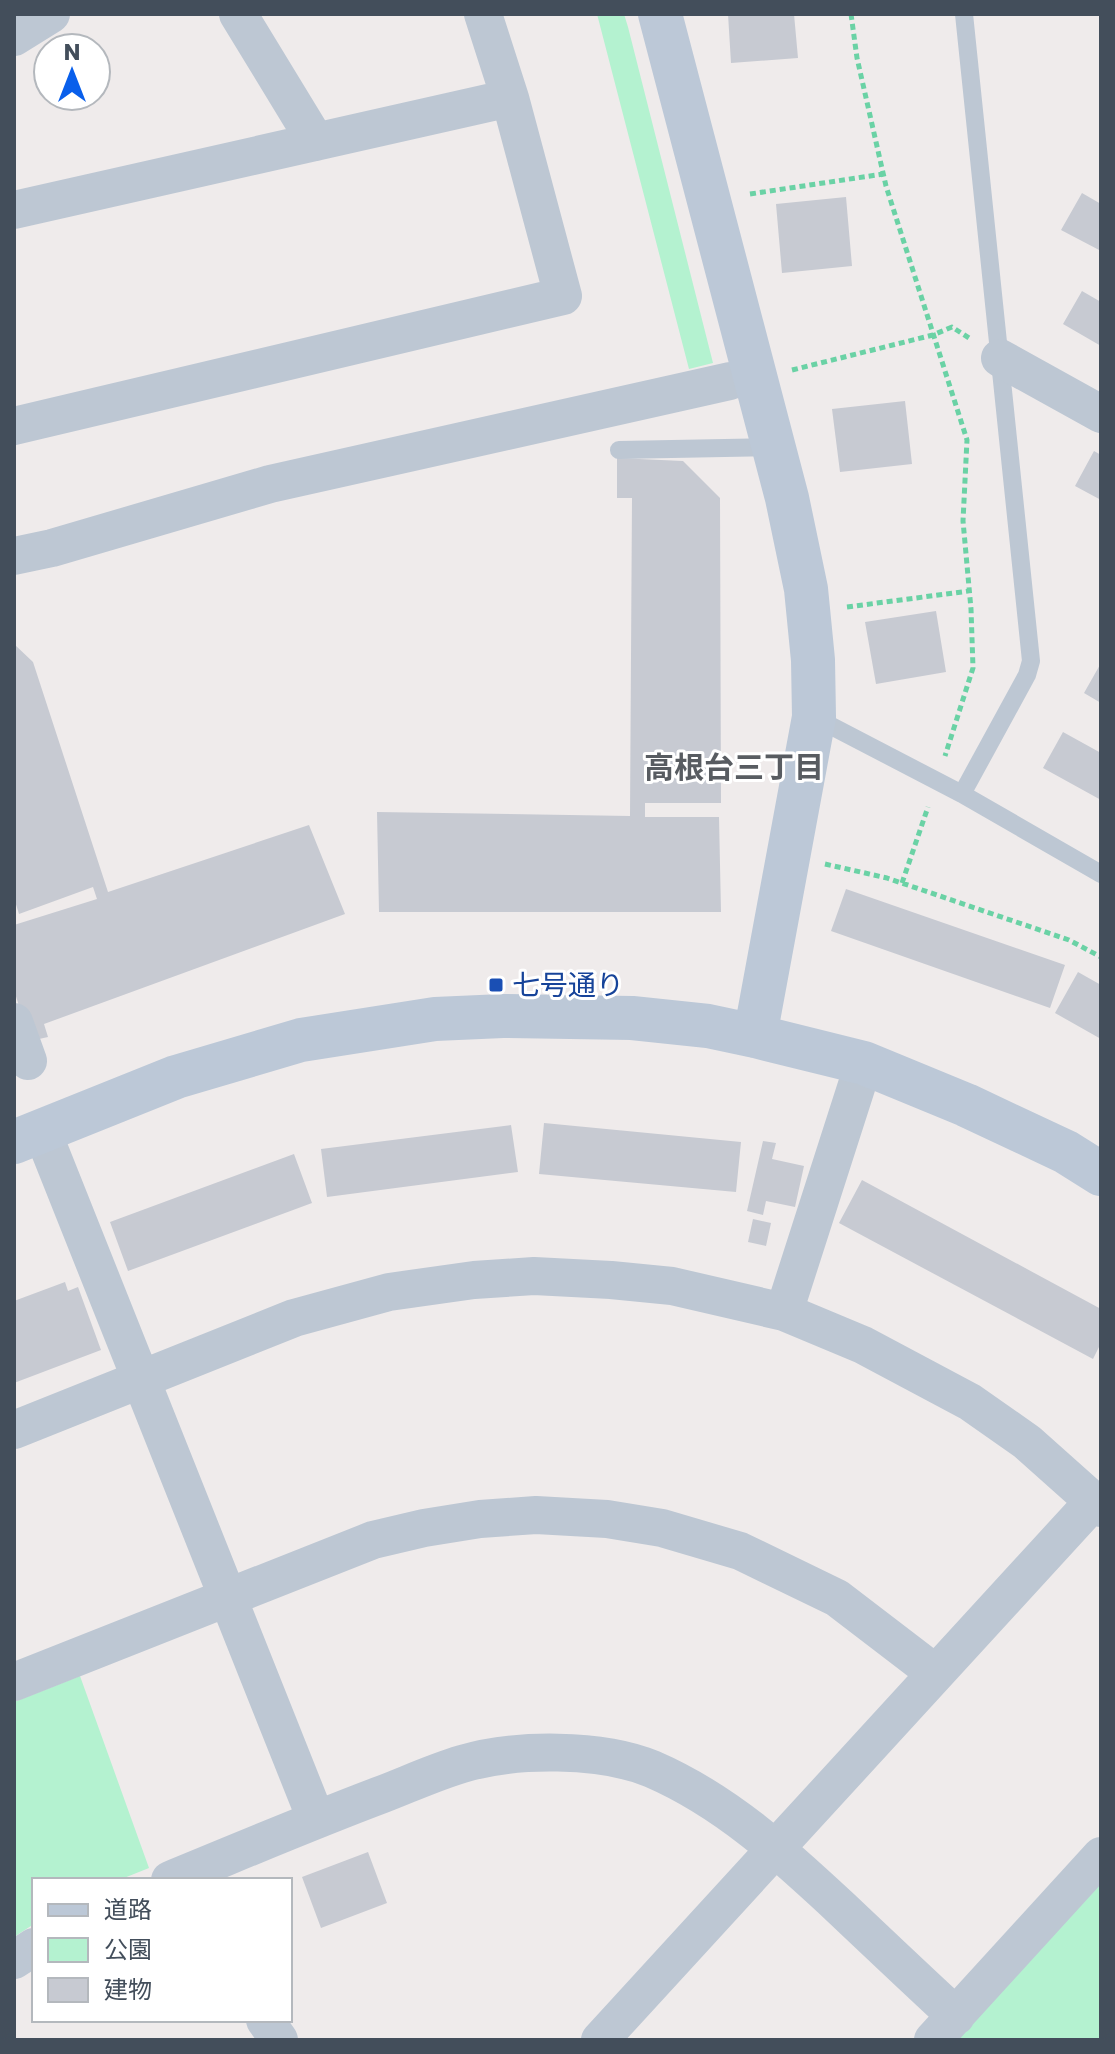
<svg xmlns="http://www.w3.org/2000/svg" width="1115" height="2054" viewBox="0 0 1115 2054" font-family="Poppins,'Noto Sans JP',sans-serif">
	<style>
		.green { fill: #b4f2d0 }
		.building { fill: #c7cad2 }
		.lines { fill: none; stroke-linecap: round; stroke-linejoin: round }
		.path { stroke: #6ad2a5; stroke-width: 5; stroke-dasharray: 6 4; stroke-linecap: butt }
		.lane { stroke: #bdc7d3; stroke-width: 18 }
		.street { stroke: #bdc7d3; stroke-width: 38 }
		.secondary { stroke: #bcc8d7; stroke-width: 44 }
		.transit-dot { fill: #1a4fb4; stroke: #fff; stroke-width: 3 }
		.labels { text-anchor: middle; stroke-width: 6; stroke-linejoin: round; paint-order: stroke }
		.transit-label { font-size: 28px; fill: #164399; stroke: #fff; text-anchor: start }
		.neighbourhood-label { font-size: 30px; font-weight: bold; fill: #585c61; stroke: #fff }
	</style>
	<rect width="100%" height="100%" fill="#efebeb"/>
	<path class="green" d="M597 14H624L628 27 713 363 689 369Z
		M80 1676 149 1868 119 1880H34V1924L14 1937V1702Z
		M1101 1881V2040H955Z"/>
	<path class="building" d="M728 14H794L798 58 731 63Z
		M1082 193 1101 204V251L1061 230Z
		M846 197 852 266 782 273 776 204Z
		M1082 291 1101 302V346L1063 324Z
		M905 401 912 464 840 472 832 409Z
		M1094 451 1101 455V500L1075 486Z
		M617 458 683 461 720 498 721 803H645V817H719L721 912H379L377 812 630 816 632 498H617Z
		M936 611 946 672 876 684 865 622Z
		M14 644 33 662 108 892 309 825 345 914 44 1024 48 1037 30 1041 14 990V925L97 899 93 887 19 914 14 898Z
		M1101 663V703L1084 693Z
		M1063 732 1101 753V800L1043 768Z
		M846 889 1065 965 1050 1008 831 931Z
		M1078 972 1101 985V1039L1055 1013Z
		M544 1123 741 1142 736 1192 539 1174Z
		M511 1125 518 1172 327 1197 321 1149Z
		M763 1141 776 1143 772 1159 804 1166 795 1207 766 1201 763 1215 747 1211Z
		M294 1154 312 1203 128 1271 110 1222Z
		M862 1180 1101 1309V1343L1093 1359 839 1223Z
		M753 1219 771 1223 766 1246 748 1242Z
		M65 1282 68 1291 78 1287 101 1350 14 1383V1301Z
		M368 1852 387 1903 321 1928 302 1877Z"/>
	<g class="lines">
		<path class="path" d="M851 14 857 58 886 186 967 440 963 521 971 609 973 668 945 756
			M750 194 883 174
			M792 370 933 335 952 327 969 338
			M847 607 969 591
			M825 864 887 878 1069 940 1101 957
			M902 883 928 807"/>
		<path class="lane" d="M619 450 774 447
			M814 717 962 794 1101 874
			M962 794 1027 675 1031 661 964 14"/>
		<path class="street" d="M238 14 316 142
			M14 37 51 14
			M14 210 510 98
			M1000 358 1101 414
			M14 426 563 296 510 98 483 14
			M14 556 52 548 270 484 730 381
			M14 1022 28 1061
			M42 1131 316 1819
			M784 1312 864 1063
			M14 1430 294 1318 389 1292 474 1280 534 1276 611 1280 672 1286 784 1312 863 1345 970 1402 1027 1442 1101 1508
			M14 1682 373 1540 424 1528 480 1519 536 1515 607 1519 662 1528 740 1551 837 1598 935 1673
			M170 1880C241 1851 311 1821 383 1794 409 1784 435 1772 462 1764 514 1748 602 1748 652 1769 726 1801 783 1854 841 1908 879 1944 917 1980 956 2016
			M14 1960 34 1947
			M265 2020 279 2040
			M600 2040 1094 1501
			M933 2040 1101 1856"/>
		<path class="secondary" d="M660 14 787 498 806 589 813 660 814 717 755 1036
			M14 1142 176 1077 301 1040 435 1019 503 1016 632 1018 708 1026 755 1036 864 1063 966 1105 1066 1152 1101 1174"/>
	</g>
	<rect class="transit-dot" x="488" y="977" width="16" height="16" rx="4"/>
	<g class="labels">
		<g class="transit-label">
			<text x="512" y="995">七号通り</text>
		</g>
		<g class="neighbourhood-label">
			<text x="734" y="778">高根台三丁目</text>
		</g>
	</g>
	<rect width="1115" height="2054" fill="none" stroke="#434e5b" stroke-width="32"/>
	<rect x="32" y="1878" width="260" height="144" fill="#ffffff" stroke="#b4b8bd" stroke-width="2"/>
	<rect x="48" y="1904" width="40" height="12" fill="#bcc8d7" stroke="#b4b8bd" stroke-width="2"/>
	<text x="104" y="1918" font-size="24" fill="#434e5b">道路</text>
	<rect x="48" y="1938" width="40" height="24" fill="#b4f2d0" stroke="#b4b8bd" stroke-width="2"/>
	<text x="104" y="1958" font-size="24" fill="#434e5b">公園</text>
	<rect x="48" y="1978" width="40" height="24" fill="#c7cad2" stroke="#b4b8bd" stroke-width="2"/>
	<text x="104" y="1998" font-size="24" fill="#434e5b">建物</text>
	<g transform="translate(72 72)"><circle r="38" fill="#ffffff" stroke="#b4b8bd" stroke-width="2"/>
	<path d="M0-6L14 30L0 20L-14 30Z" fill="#095feb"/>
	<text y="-12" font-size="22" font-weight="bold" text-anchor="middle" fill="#434e5b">N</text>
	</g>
</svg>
